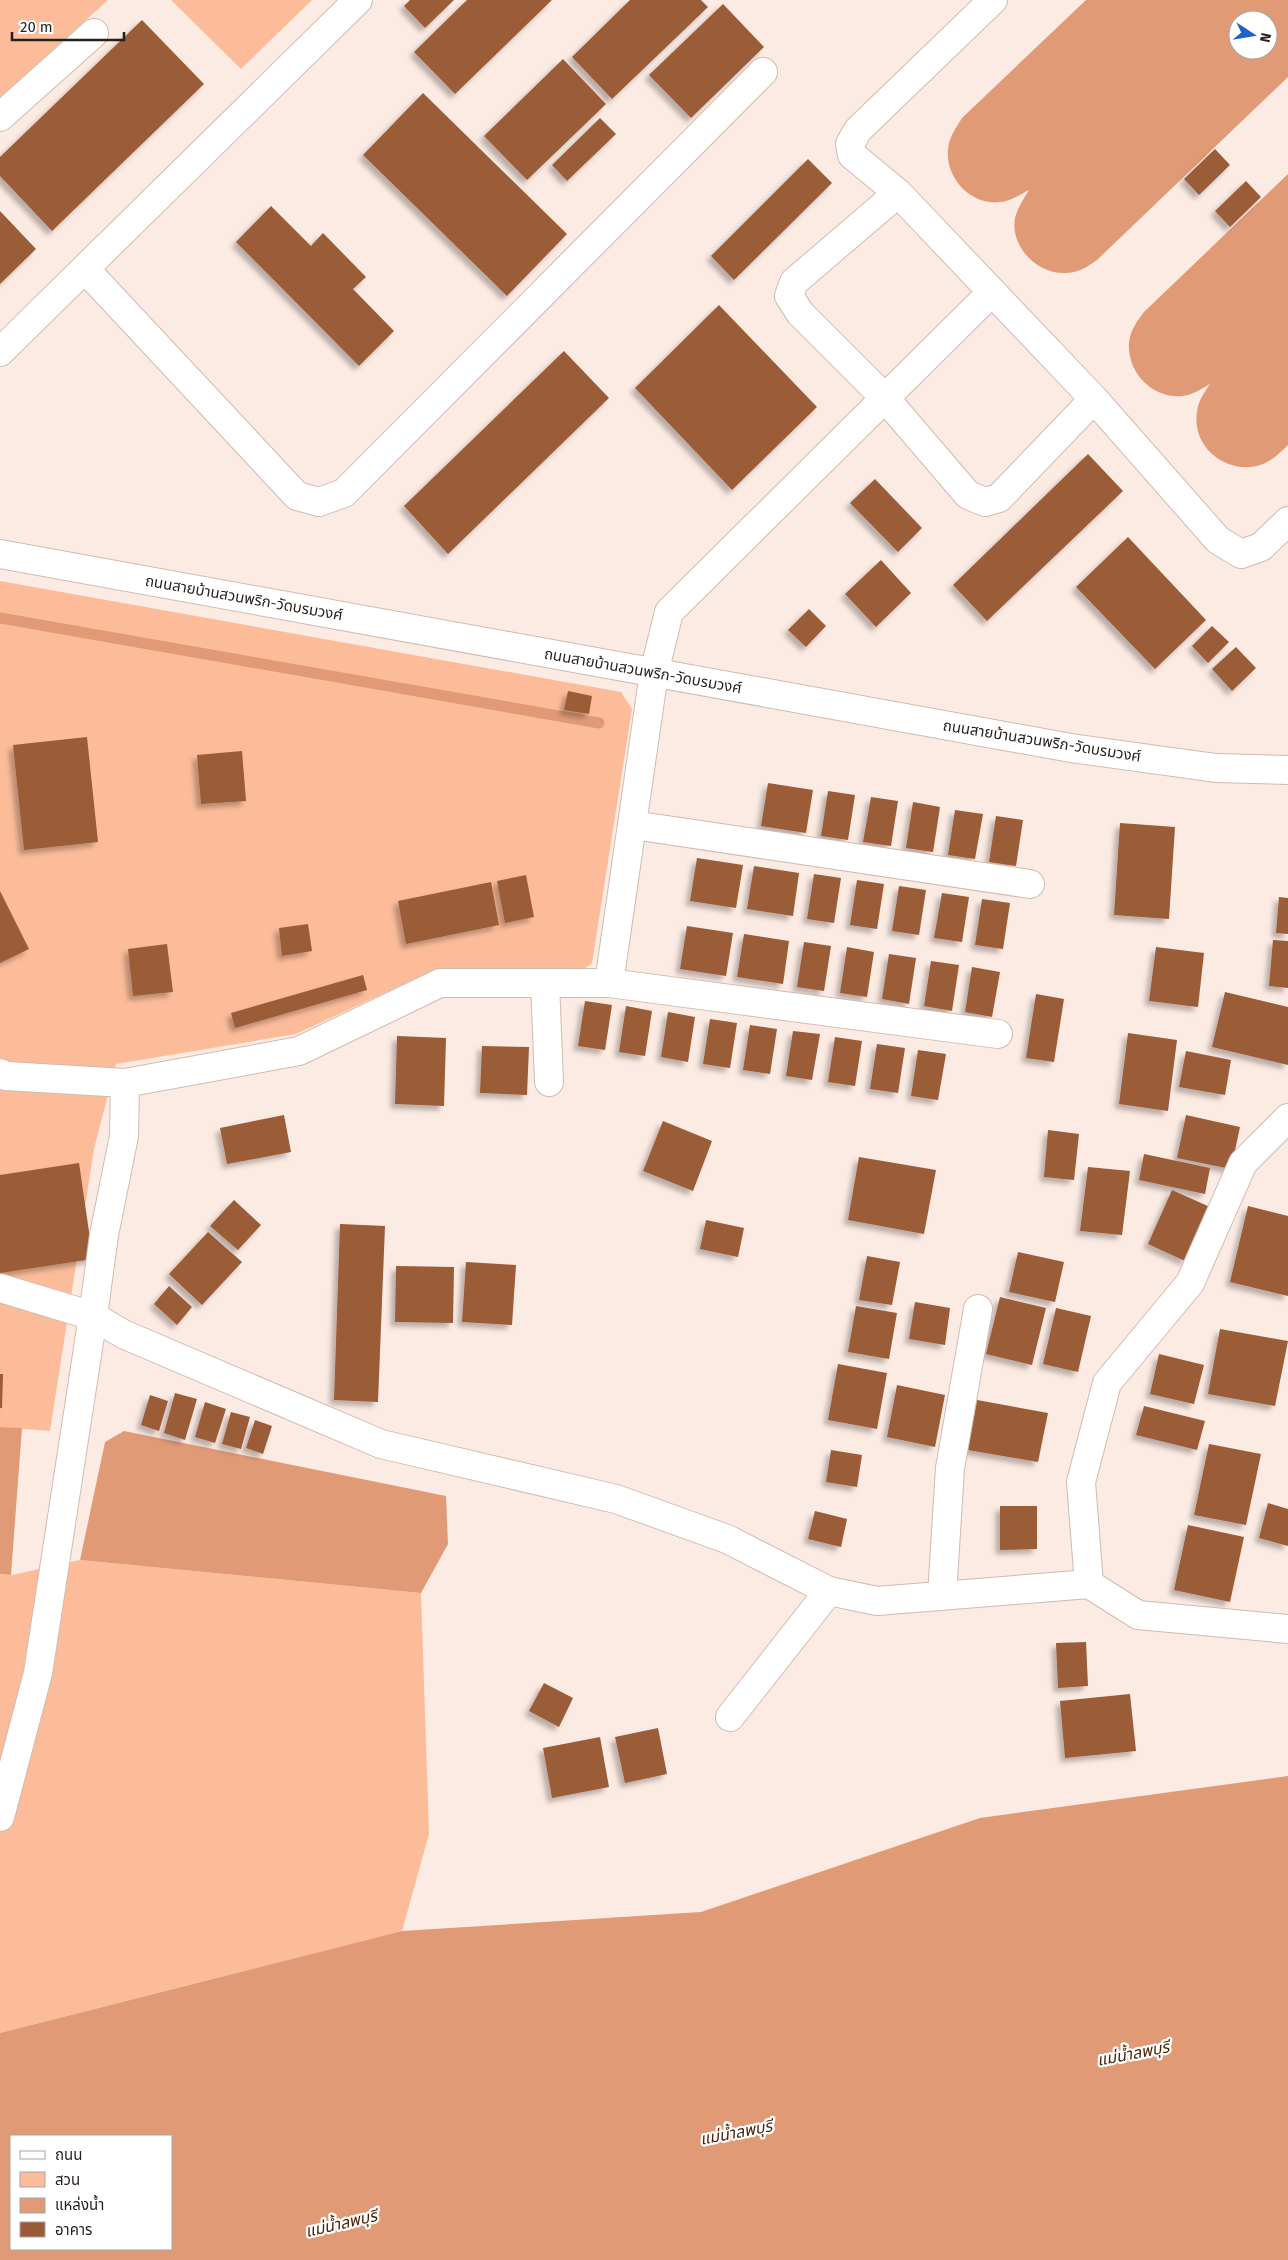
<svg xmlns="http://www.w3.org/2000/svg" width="1288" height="2260" viewBox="0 0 1288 2260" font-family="'Fira Sans','Noto Sans Thai',sans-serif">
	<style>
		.green { fill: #fcbc9a }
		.water { fill: #e09a76; fill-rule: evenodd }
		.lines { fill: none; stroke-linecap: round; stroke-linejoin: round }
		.stream { stroke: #e09a76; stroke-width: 11 }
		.building { fill: #9b5b38; filter: url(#shadow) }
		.minor-casing { stroke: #cfbbb1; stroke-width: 30 }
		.minor { stroke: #fff; stroke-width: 28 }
		.labels { text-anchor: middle; stroke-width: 4.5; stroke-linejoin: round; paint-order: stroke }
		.street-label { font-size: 15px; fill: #261e1a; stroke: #fff }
		.water-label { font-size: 16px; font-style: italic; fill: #4d2106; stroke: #fff }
	</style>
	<defs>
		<filter id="shadow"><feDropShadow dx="-4.5" dy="4.5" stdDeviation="2.5" flood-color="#0004"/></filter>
	</defs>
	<rect width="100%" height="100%" fill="#fcebe3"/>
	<path class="green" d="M0 0H108L0 98Z
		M171 0H312L241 69Z
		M0 581 621 692 632 709 592 963 583 970 436 969 296 1034 116 1064 94 1149 50 1431 0 1427Z
		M80 1560 421 1593 429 1834 402 1931 0 2033V1574L12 1575Z"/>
	<path class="water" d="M1086 0H1288V77L1097 260C1087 267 1078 273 1065 273 1037 274 1010 247 1015 218 1018 207 1023 200 1029 190 1019 195 1012 201 1000 202 971 206 945 178 948 149 949 137 956 128 962 118ZM1238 20H1268V50H1238Z
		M1288 174V445C1281 452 1273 460 1263 464 1230 477 1191 449 1197 412 1198 401 1204 393 1210 384 1201 389 1193 395 1182 396 1152 399 1127 372 1129 343 1130 331 1137 321 1144 312Z
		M0 1427 22 1428 11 1575 0 1574Z
		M124 1431 446 1496 448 1544 421 1593 80 1560 105 1442Z
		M1288 1776V2260H0V2033L402 1931 701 1912 980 1818ZM11 2136H171V2249H11Z"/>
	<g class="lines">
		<path class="stream" d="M0 618 599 723"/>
	</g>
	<path class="building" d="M410 0H454L425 28 404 6Z
		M467 0H552L455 94 414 52Z
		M630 0H701L708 7 612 99 572 57Z
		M723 4 764 47 691 118 649 75Z
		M142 20 204 84 52 231 0 176V157Z
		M563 59 606 104 527 180 484 136Z
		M423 93 567 234 507 296 363 155Z
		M600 118 616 134 567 181 552 165Z
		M1215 149 1230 165 1199 195 1184 179Z
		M808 159 832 183 734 280 711 256Z
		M1246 181 1261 197 1230 227 1215 211Z
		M271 206 311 246 323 233 366 277 353 289 394 331 359 366 236 242Z
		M0 211 36 249 0 284Z
		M719 305 817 407 732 490 635 388Z
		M564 351 609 398 448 554 404 506Z
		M1088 454 1123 491 987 621 953 585Z
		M875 479 922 528 898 552 850 503Z
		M1128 537 1206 620 1155 669 1076 587Z
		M881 560 911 593 876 627 845 594Z
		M809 609 826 626 806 647 788 630Z
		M1212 626 1229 642 1208 663 1192 646Z
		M1236 647 1256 668 1232 691 1212 669Z
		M568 691 592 696 589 714 564 710Z
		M87 737 98 842 24 850 13 745Z
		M242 751 246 801 201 804 197 755Z
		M768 783 813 790 806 833 761 826Z
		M828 791 855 795 848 840 821 836Z
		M871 797 898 801 891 846 863 842Z
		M913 802 940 807 933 852 906 848Z
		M955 810 983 814 975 859 948 855Z
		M996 816 1023 820 1016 866 989 862Z
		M1120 823 1175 827 1169 919 1114 915Z
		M697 858 743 865 736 908 690 901Z
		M754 866 799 873 793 916 747 909Z
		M814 874 841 878 834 923 807 919Z
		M526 875 534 917 505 923 497 881Z
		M857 880 884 884 877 929 850 925Z
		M491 882 499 925 406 944 398 901Z
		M899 886 926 890 919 935 892 931Z
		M0 891 29 949 0 963Z
		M942 893 969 897 962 942 934 938Z
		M1279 897 1288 898V934L1276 933Z
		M982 899 1010 903 1003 949 975 945Z
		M308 924 312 951 282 956 279 928Z
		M687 926 733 933 726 976 680 969Z
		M744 934 789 941 783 984 737 977Z
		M1273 940 1288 941V988L1269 986Z
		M804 942 831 946 824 991 797 987Z
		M167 944 173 992 133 996 128 949Z
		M847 947 874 952 867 997 840 993Z
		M1156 947 1204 953 1198 1007 1149 1001Z
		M889 954 916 958 909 1004 882 999Z
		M931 961 959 965 952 1011 924 1006Z
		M972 967 1000 972 992 1017 965 1012Z
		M363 975 367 990 235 1028 231 1013Z
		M1225 992 1288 1007V1065L1212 1047Z
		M1036 994 1064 999 1054 1062 1026 1058Z
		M585 1001 612 1005 605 1050 578 1046Z
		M626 1006 652 1011 645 1056 619 1052Z
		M668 1012 695 1017 688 1062 661 1057Z
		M710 1019 737 1023 730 1068 703 1064Z
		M750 1025 777 1029 770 1074 743 1070Z
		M793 1031 820 1034 812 1080 786 1076Z
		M1128 1033 1177 1040 1168 1111 1119 1104Z
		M397 1036 446 1038 444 1106 395 1104Z
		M835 1037 862 1041 855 1086 828 1082Z
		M877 1044 905 1048 898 1093 870 1089Z
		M482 1046 529 1047 527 1095 480 1093Z
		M918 1050 946 1054 938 1100 911 1096Z
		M1186 1051 1231 1060 1225 1095 1179 1087Z
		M284 1115 291 1152 227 1164 220 1128Z
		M1186 1115 1240 1127 1231 1169 1177 1158Z
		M663 1121 712 1141 693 1191 643 1171Z
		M1048 1130 1079 1134 1074 1180 1044 1177Z
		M1144 1154 1210 1168 1205 1194 1139 1180Z
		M859 1157 936 1170 924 1234 848 1220Z
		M79 1163 93 1259 0 1273V1175Z
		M1088 1167 1130 1171 1122 1235 1080 1231Z
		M1172 1190 1210 1207 1185 1261 1148 1244Z
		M234 1200 261 1225 238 1250 210 1226Z
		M1248 1206 1288 1216V1296L1230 1282Z
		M706 1220 744 1228 738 1257 700 1249Z
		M340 1224 385 1226 378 1402 334 1400Z
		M208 1232 242 1262 202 1305 169 1274Z
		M1018 1252 1064 1262 1055 1302 1009 1292Z
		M867 1256 900 1262 892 1305 859 1300Z
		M466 1262 516 1265 512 1325 462 1322Z
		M396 1266 454 1267 453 1323 395 1322Z
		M169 1286 192 1307 177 1325 154 1304Z
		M1000 1297 1046 1308 1032 1365 986 1354Z
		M915 1302 950 1308 945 1345 909 1339Z
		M856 1306 897 1313 889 1359 848 1352Z
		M1056 1308 1091 1316 1078 1372 1043 1364Z
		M1220 1329 1288 1341 1275 1406 1208 1394Z
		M1159 1354 1204 1365 1194 1404 1150 1394Z
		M838 1364 887 1373 877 1429 828 1420Z
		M0 1374H3L2 1408H0Z
		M897 1385 945 1395 935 1447 887 1437Z
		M175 1393 197 1399 185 1440 164 1433Z
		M150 1395 168 1401 159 1431 141 1425Z
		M977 1400 1048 1413 1038 1462 968 1450Z
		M205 1402 226 1409 215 1443 195 1437Z
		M1144 1406 1205 1421 1197 1450 1136 1435Z
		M231 1412 250 1417 241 1449 222 1444Z
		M255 1420 272 1426 263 1454 246 1448Z
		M1209 1444 1261 1454 1246 1525 1194 1515Z
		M831 1450 862 1455 857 1487 826 1482Z
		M1268 1503 1288 1509V1546L1259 1538Z
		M1000 1506H1037V1549L1000 1550Z
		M815 1511 847 1519 841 1547 808 1539Z
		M1188 1525 1244 1537 1230 1602 1174 1590Z
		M1086 1642 1088 1686 1058 1688 1056 1643Z
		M544 1683 573 1698 559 1727 529 1711Z
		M1130 1694 1136 1751 1065 1758 1060 1701Z
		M658 1728 667 1774 625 1783 615 1737Z
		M600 1737 609 1787 552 1798 543 1748Z"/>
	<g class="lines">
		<g class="minor-casing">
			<path id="minor" d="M993 0 858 130 850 144 852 155 898 193 1094 399 1218 540 1241 554 1261 547 1288 521
				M0 117 94 33
				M898 193 794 282 789 296 800 313 885 398 968 495 985 502 999 498 1094 399
				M85 269 297 496 319 502 344 493 763 72
				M0 352 358 0
				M0 554 1071 748 1216 768 1288 770
				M633 825 1030 884
				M545 983 549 1082
				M609 983 654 673 669 612 992 292
				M0 1073 6 1076 125 1083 299 1051 440 983H609L998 1034
				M1288 1118 1243 1163 1190 1283 1107 1383 1081 1482 1089 1584 1138 1615 1288 1629
				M0 1288 93 1316 123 1334 381 1444 616 1499 727 1539 829 1591 877 1601 1089 1584
				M942 1596 950 1468 978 1309
				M730 1717 829 1591
				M0 1817 38 1673 93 1316 104 1235 124 1136 125 1083"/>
		</g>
		<use href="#minor" class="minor"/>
	</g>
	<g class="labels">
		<g class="street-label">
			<text transform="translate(244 598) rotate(10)" y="5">ถนนสายบ้านสวนพริก-วัดบรมวงศ์</text>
			<text transform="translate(643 671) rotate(10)" y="5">ถนนสายบ้านสวนพริก-วัดบรมวงศ์</text>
			<text transform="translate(1042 741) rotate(9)" y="5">ถนนสายบ้านสวนพริก-วัดบรมวงศ์</text>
		</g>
		<g class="water-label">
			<text transform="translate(1133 2053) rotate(-11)" y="6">แม่น้ำลพบุรี</text>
			<text transform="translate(736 2132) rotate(-11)" y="6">แม่น้ำลพบุรี</text>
			<text transform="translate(341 2223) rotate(-13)" y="6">แม่น้ำลพบุรี</text>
		</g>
	</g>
	<rect x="10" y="2135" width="162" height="115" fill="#ffffff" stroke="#a8a5a3"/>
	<rect x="20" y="2151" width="25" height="8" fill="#ffffff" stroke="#a8a5a3"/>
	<text x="55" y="2160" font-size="15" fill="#261e1a">ถนน</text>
	<rect x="20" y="2172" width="25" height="15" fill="#fcbc9a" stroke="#a8a5a3"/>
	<text x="55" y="2185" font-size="15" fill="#261e1a">สวน</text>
	<rect x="20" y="2198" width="25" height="15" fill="#e09a76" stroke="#a8a5a3"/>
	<text x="55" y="2210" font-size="15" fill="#261e1a">แหล่งน้ำ</text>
	<rect x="20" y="2222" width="25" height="15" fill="#9b5b38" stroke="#a8a5a3"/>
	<text x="55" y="2235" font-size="15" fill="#261e1a">อาคาร</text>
	<g transform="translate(1253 35) rotate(102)"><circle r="24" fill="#ffffff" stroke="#a8a5a3"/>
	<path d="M0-4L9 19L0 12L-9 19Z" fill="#1764ce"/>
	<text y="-8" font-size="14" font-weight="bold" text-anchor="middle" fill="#261e1a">N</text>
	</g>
	<path d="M12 32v8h112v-8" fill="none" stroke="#261e1a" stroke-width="2.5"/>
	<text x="20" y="32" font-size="15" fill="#261e1a" stroke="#ffffff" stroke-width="4" paint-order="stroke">20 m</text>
</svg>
